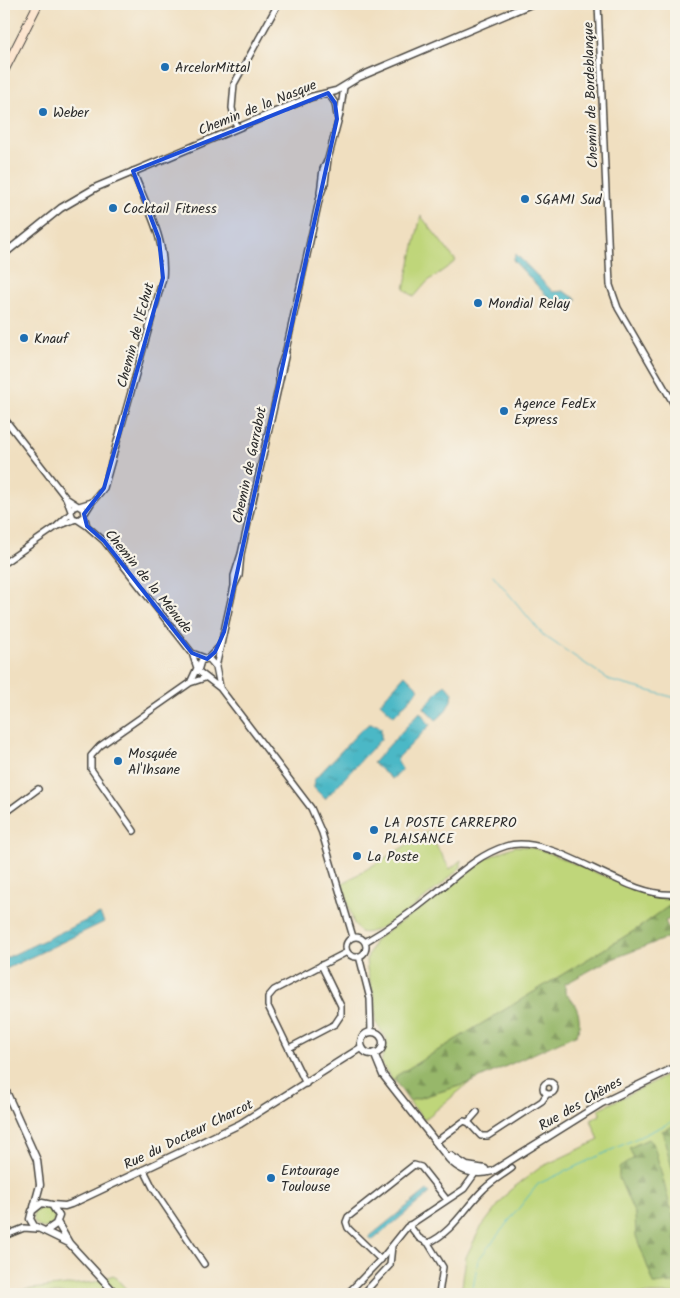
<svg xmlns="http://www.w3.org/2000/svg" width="680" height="1298" viewBox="0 0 680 1298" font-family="Kalam,sans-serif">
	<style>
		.green { fill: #bfd67a; stroke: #758052 }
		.forest { fill: url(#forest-firs); stroke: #61714a }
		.water { fill: url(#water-ripples); stroke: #3b7278 }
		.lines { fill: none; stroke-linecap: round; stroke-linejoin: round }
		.stream { stroke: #4bb8c6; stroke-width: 1 }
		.minor-casing { stroke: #494641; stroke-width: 8 }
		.tertiary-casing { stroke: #494641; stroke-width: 9 }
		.secondary-casing { stroke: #494641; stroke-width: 10 }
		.minor { stroke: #fff; stroke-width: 5 }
		.tertiary { stroke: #fff; stroke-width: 6 }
		.secondary { stroke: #fce5cf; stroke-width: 8 }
		.marked { fill: #1d4ed8; fill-opacity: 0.2; stroke: #1d4ed8; stroke-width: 4; stroke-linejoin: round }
		.poi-dot { fill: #1f6fb2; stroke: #f7f3e8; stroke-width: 2 }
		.labels { text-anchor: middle; stroke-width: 4.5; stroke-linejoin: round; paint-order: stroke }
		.poi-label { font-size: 14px; fill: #2b2b2b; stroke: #f7f3e8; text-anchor: start }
		.street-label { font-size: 14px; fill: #2b2b2b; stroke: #f7f3e8 }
	</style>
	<defs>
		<pattern id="forest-firs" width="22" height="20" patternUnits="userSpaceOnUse" patternTransform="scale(1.25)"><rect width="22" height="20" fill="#97b76a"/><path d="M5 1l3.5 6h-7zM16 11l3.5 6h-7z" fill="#7b9557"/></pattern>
		<pattern id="water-ripples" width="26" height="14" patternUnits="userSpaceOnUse" patternTransform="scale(1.25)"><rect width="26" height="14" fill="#4bb8c6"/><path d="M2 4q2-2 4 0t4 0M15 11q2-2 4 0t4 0" fill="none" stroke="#3f96a1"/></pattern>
	</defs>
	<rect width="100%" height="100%" fill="#f7f3e8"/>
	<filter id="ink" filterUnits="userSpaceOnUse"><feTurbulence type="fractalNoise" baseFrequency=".02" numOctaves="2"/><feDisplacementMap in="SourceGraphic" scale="10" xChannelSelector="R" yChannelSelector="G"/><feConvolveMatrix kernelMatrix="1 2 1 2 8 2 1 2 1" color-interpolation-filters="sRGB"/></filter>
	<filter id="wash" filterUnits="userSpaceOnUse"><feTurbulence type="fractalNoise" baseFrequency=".0096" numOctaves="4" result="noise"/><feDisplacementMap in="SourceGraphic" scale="20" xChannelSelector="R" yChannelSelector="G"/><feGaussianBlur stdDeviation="1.12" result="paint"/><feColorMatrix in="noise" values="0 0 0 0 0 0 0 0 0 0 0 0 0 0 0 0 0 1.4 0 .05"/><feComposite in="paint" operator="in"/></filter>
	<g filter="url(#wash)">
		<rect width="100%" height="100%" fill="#f0dfc0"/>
		<path class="green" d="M421 216 456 261 427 282 414 297 404 289Z
			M428 832 450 869 461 860V867C445 882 380 940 360 932L354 924 342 884Z
			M515 846 530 847 544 851 650 895 665 898 676 896V901L637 929 396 1076 393 1082 381 1062 387 1039 376 1023 375 1001 367 969 366 960 375 940 433 899 466 870 482 860Z
			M676 1071V1294H461L466 1257 480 1229 509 1191 541 1167 599 1140 591 1120 600 1115 599 1109Z
			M469 1083 424 1120 409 1101Z
			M33 1217a11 11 0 1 1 22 0a11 11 0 1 1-22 0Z
			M113 1275 131 1294H4V1292L95 1282Z"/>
		<path class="forest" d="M676 901V920L673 918 665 921 672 936 607 961 565 984V993C577 1003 583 1019 577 1034L469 1083 409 1101 395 1081 396 1076 637 929Z
			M676 1125V1183L662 1131Z
			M648 1139 654 1145 676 1229V1283L654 1284 636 1236 635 1215 619 1178V1168L634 1158 629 1148Z"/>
		<path class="water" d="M516 254 553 292 563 291 577 299 564 304 549 298 513 260Z
			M405 675 419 689 394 716 380 703Z
			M445 684 453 693C451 703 445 714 436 720L424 708 425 706Z
			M420 712 430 725 397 759 402 770 392 779 373 763Z
			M369 724 377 725 381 728V739L325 799 314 788V780L360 731Z
			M100 914 104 922 4 970V959Z
			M427 1190 430 1193 373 1240 369 1237Z"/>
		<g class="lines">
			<path class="stream" d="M493 575 543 635 611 681 676 698
				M472 1294 478 1260 538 1184 676 1120"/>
		</g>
	</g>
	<g filter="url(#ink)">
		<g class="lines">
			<g class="minor-casing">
				<path id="minor" d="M598 4 610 285 618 308 676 408
					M328 93 335 103 337 116
					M237 128 232 108 234 84 278 4
					M320 193 323 169 327 161
					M279 382V371L286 350 320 196 325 183 328 159 340 114 344 87
					M4 418 66 498
					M92 502 104 488 163 278C167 241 146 206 133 171
					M79 506 92 502 85 513
					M71 511 66 498 83 509 84 516 78 520 73 518 71 513 72 508 77 506
					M71 513 56 527 76 519
					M78 520 87 526 84 515
					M87 526 104 541 192 653
					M4 563 56 527
					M234 586V576L241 554 286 353
					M221 645 207 659 201 661 198 671 220 688 311 808 322 833 353 937
					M205 678 190 683 197 668 192 653 210 660 216 667
					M220 687 216 667 234 586 239 576 241 554
					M4 814 38 789
					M134 831 91 769V756L100 746 190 683
					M346 947a10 10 0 1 1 20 0a10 10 0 1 1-20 0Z
					M365 942C389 928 412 912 434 894 457 876 477 855 506 846 552 831 626 900 676 894
					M359 956 370 999 371 1032
					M289 1048 335 1024 341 1015V1006L321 965
					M543 1088a6 6 0 1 1 12 0a6 6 0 1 1-12 0Z
					M306 1084 268 1006V997L274 990 347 952
					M468 1122 477 1112
					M437 1141 464 1121 469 1123 481 1136H488L542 1101 547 1094
					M144 1170 153 1188 204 1264
					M409 1225 419 1238 428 1243C453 1232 465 1207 484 1189 492 1181 503 1175 512 1168
					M4 1236 24 1228 37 1229
					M428 1243 443 1267 439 1294
					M381 1260 348 1228 346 1222 348 1217 414 1165 421 1167 447 1200
					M347 1294 383 1257 407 1227 464 1189 474 1175 472 1170
					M363 1294 390 1265 392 1246"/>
			</g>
			<g class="tertiary-casing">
				<path id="tertiary" d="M4 254 61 208 97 187 311 97 336 91 359 77 531 4
					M361 1043a11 11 0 1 1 22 0a11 11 0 1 1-22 0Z
					M374 1053 383 1075 449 1159C461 1172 475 1176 493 1171L602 1103 676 1067
					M4 1087 37 1160 40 1185 34 1207
					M451 1156 467 1166 485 1169
					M52 1205 65 1206 71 1204 240 1124 362 1047
					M57 1222 69 1243 116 1294
					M46 1231 56 1224 59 1216 52 1205 42 1203 32 1211 30 1219 34 1226 69 1243"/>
			</g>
			<g class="secondary-casing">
				<path id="secondary" d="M4 71 38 4"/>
			</g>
			<use href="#minor" class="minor"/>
			<use href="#tertiary" class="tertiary"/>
			<use href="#secondary" class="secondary"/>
		</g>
	</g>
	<path class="marked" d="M328 93 335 103 337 119 224 632 215 652 207 659 192 653 104 541 87 526 84 514 104 488 163 278 159 239 133 171Z"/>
	<g class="poi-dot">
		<circle cx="165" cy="67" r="5"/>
		<circle cx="43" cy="112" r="5"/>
		<circle cx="525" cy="199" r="5"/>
		<circle cx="113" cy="208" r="5"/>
		<circle cx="478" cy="303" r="5"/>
		<circle cx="24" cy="338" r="5"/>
		<circle cx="504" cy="411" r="5"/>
		<circle cx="118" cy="761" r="5"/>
		<circle cx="374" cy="830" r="5"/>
		<circle cx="357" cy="856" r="5"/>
		<circle cx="271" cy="1178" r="5"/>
	</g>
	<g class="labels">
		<g class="poi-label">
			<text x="175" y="72">ArcelorMittal</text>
			<text x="53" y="117">Weber</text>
			<text x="535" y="204">SGAMI Sud</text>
			<text x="123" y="213">Cocktail Fitness</text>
			<text x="488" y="308">Mondial Relay</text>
			<text x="34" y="343">Knauf</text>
			<text x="514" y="408">Agence FedEx<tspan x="514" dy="16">Express</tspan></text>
			<text x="128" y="758">Mosquée<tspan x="128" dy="16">Al'Ihsane</tspan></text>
			<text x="384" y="827">LA POSTE CARREPRO<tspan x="384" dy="16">PLAISANCE</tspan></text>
			<text x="367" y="861">La Poste</text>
			<text x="281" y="1175">Entourage<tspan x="281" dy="16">Toulouse</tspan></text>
		</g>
		<g class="street-label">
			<text transform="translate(590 95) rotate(-92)" y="5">Chemin de Bordeblanque</text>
			<text transform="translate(257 107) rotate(-22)" y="5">Chemin de la Nasque</text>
			<text transform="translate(135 335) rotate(-75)" y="5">Chemin de l'Echut</text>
			<text transform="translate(249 465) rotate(-78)" y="5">Chemin de Garrabot</text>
			<text transform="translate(149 581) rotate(51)" y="5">Chemin de la Ménude</text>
			<text transform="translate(580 1103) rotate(-30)" y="5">Rue des Chênes</text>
			<text transform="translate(188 1134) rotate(-26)" y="5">Rue du Docteur Charcot</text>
		</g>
	</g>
	<rect width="680" height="1298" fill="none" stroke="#f7f3e8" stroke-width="20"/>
</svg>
